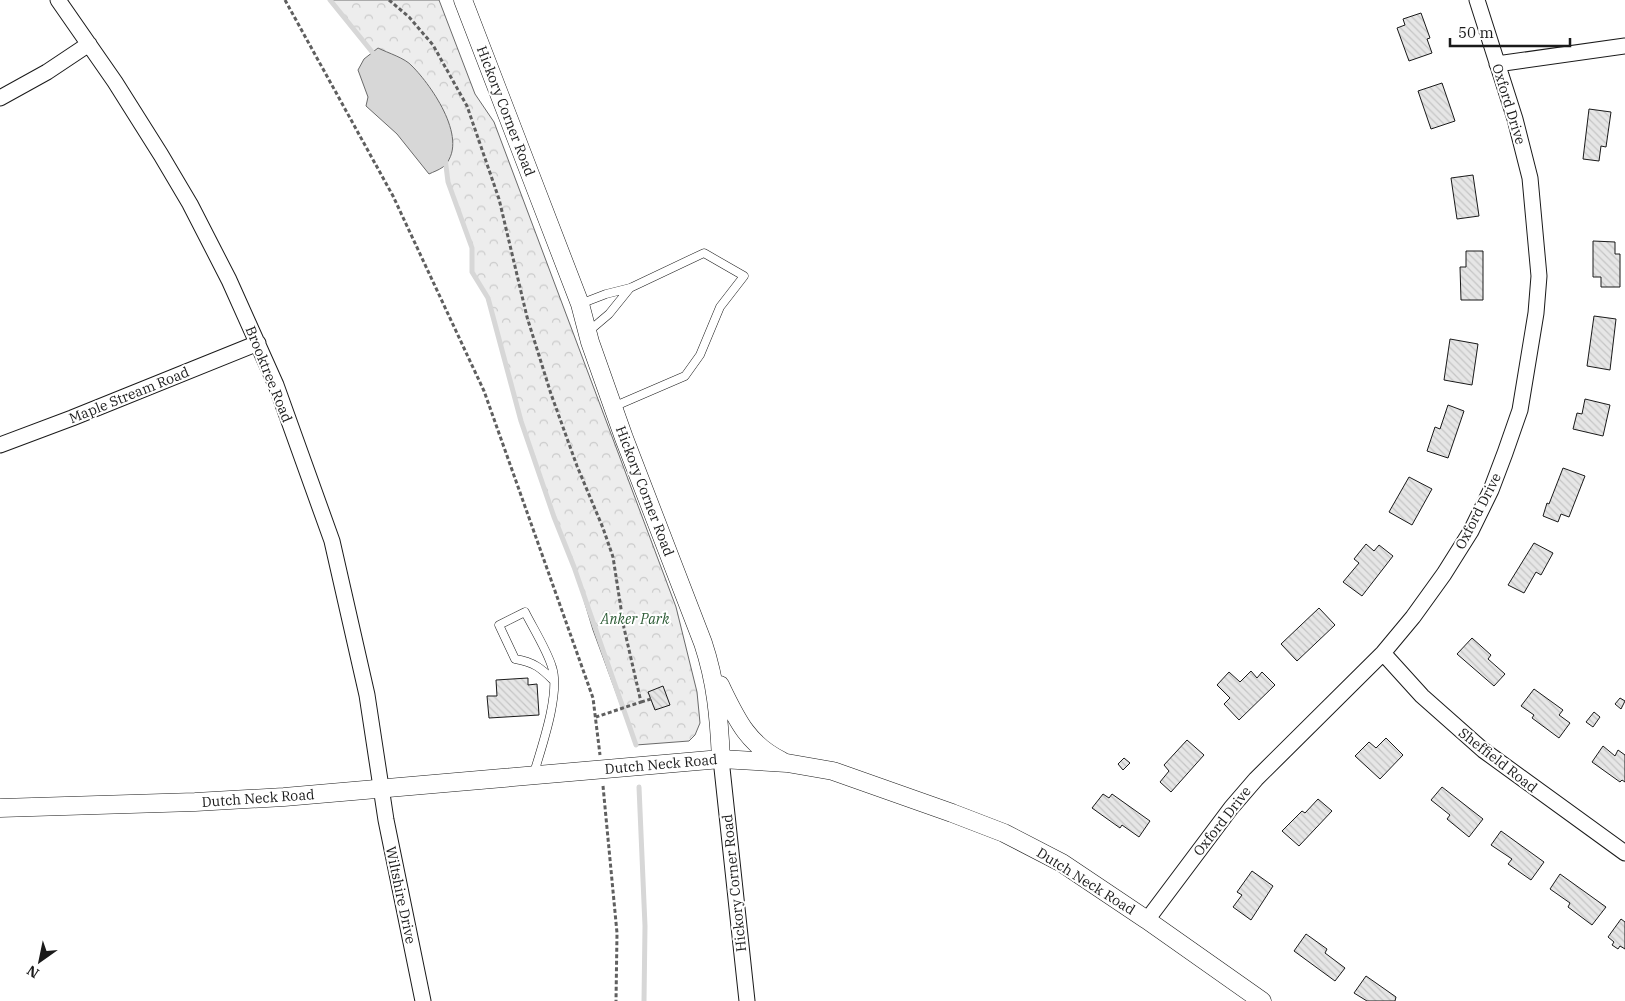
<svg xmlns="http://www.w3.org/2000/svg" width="1625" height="1001" viewBox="0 0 1625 1001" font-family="'IBM Plex Serif',serif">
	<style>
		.forest { fill: url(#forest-crowns); stroke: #6a6a6a }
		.water { fill: #d7d7d7; stroke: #6a6a6a }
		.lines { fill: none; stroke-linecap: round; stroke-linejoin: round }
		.stream { stroke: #d7d7d7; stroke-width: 5 }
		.building { fill: url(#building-back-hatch); stroke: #1a1a1a }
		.service-casing { stroke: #1a1a1a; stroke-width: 9 }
		.minor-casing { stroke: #1a1a1a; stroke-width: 17 }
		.tertiary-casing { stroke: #1a1a1a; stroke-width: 19 }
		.path { stroke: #5f5f5f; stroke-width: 3; stroke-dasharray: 4 2.5; stroke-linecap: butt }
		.service { stroke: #fff; stroke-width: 8 }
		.minor { stroke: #fff; stroke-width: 15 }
		.tertiary { stroke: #fff; stroke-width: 18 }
		.labels { text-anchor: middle; stroke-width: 4; stroke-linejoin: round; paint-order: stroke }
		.street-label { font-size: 14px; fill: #1a1a1a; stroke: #fff }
		.park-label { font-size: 14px; font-style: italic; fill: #2b5a34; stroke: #fff }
	</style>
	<defs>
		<pattern id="forest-crowns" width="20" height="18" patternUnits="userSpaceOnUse" patternTransform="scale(1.25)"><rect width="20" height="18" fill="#ededed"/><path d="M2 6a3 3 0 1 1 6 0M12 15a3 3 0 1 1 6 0" fill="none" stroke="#cbcbcb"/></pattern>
		<pattern id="building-back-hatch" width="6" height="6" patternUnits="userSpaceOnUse" patternTransform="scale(1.25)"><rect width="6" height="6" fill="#e6e6e6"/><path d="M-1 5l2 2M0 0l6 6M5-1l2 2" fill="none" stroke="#c5c5c5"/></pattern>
	</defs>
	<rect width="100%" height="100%" fill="#fff"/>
	<path class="forest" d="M330 0H439L475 94 494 122 676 607 697 692 700 723 695 735 689 741 636 745 634 741 593 630 574 567 554 517 521 421 488 298 472 272V248L448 182 443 139Z"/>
	<path class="water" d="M378 48C388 53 405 58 412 66 432 86 471 142 443 167 439 170 433 172 429 174L397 134 366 106 368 97 358 70 364 59Z"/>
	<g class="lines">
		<path class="stream" d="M330 0 377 58
			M445 158 448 182 472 248V272L488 298 521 421 554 517 574 567 636 745
			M639 787 645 926 644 1001"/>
	</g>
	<path class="building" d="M1421 13 1430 38 1427 39 1432 53 1409 61 1397 28 1405 25 1403 19Z
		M1442 83 1455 121 1431 129 1418 91Z
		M1589 109 1611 112 1606 147 1601 146 1599 161 1583 159Z
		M1473 175 1479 216 1457 219 1451 178Z
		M1593 241 1615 242V254H1620V287H1601V277H1593Z
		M1466 251H1483V300H1461L1460 267H1466Z
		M1594 316 1616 319 1610 370 1587 366Z
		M1450 339 1478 344 1472 385 1444 380Z
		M1585 399 1610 405 1603 436 1573 429 1577 413 1582 414Z
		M1448 405 1464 411 1448 458 1427 451 1435 427 1440 429Z
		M1563 468 1585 476 1569 517 1561 514 1558 522 1543 516 1547 503 1549 504Z
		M1409 477 1432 489 1412 525 1389 512Z
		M1534 543 1553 553 1541 575 1536 572 1524 593 1508 585Z
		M1366 544 1374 551 1379 545 1393 556 1362 596 1343 582 1359 563 1354 559Z
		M1319 608 1335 625 1297 661 1281 644Z
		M1472 638 1491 655 1488 659 1505 674 1494 686 1457 654Z
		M1251 671 1257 678 1262 672 1275 685 1239 720 1224 704 1230 698 1217 685 1229 672 1240 682Z
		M528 678V685L537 684 539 715 489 718 487 696H497L496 680Z
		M663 686 670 705 655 710 648 692Z
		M1534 689 1563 710 1559 715 1570 723 1559 738 1532 718 1534 715 1521 706Z
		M1620 698 1625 701 1621 709 1615 704Z
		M1594 712 1600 717 1593 727 1586 722Z
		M1386 738 1403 755 1380 779 1355 756 1369 742 1376 748Z
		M1187 740 1204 755 1171 792 1160 782 1169 771 1164 765Z
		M1603 746 1615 756 1618 750 1625 755V782L1622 780 1620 782 1592 762Z
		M1124 758 1130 763 1123 770 1118 764Z
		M1442 787 1483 819 1469 837 1447 819 1450 815 1431 800Z
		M1103 794 1109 798 1112 794 1150 821 1139 837 1122 825 1120 828 1092 808Z
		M1318 799 1332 811 1299 846 1282 831 1302 811 1305 813Z
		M1501 831 1544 862 1531 880 1508 864 1512 859 1491 845Z
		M1252 871 1273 886 1251 920 1233 907 1242 895 1237 892Z
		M1560 874 1606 907 1592 925 1568 907 1570 903 1550 889Z
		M1621 919 1625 922V949L1620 946 1618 949 1612 945 1614 942 1608 937Z
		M1306 934 1327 949 1325 953 1345 968 1335 981 1294 951Z
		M1366 976 1396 997 1395 1001H1367L1354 993Z"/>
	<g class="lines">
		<g class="service-casing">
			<path id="service" d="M580 304 606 294 630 288 704 253 744 276 720 307 700 355 685 376 613 407
				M589 331 609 314 630 288
				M533 776C541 749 561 693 552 667 547 650 533 628 525 612L499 625 515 659C534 662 541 668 554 681"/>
		</g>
		<g class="minor-casing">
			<path id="minor" d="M58 0 115 82 161 155 190 204 229 280 276 385 332 541 367 695 386 820 423 1001
				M1497 64 1625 46
				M0 98 47 72 89 44
				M0 445 72 418 258 343
				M1383 653 1422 696 1483 750 1625 853
				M721 759 747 1001
				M1147 920 1231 808 1256 779 1383 653 1413 617 1444 574 1471 531 1491 490 1505 453 1520 410 1536 313 1539 276 1530 178 1515 119 1477 0"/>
		</g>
		<g class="tertiary-casing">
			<path id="tertiary" d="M463 0 580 304 590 342 624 438 703 643C716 682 719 717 721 759
				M720 685C736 718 747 744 782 761
				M0 808 195 802 284 797 721 759 787 763 833 771 952 813 1004 833 1062 863 1147 920 1262 1001"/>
		</g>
		<path class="path" d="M285 0 393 196 484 391 593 698 600 755
			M389 0 409 17 433 45 467 106 499 199 527 317 551 394 577 466 603 528 613 557 624 628 641 702 596 717
			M641 702 651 699
			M603 786 617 933 616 1001"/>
		<use href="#service" class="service"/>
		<use href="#minor" class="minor"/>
		<use href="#tertiary" class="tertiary"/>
	</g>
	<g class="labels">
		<g class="street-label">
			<text transform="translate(1509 104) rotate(73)" y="5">Oxford Drive</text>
			<text transform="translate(506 111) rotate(69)" y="5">Hickory Corner Road</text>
			<text transform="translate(269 374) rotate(68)" y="5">Brooktree Road</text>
			<text transform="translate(129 395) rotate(-22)" y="5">Maple Stream Road</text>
			<text transform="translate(645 491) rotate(69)" y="5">Hickory Corner Road</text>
			<text transform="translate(1478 511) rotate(-63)" y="5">Oxford Drive</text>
			<text transform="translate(1498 760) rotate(38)" y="5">Sheffield Road</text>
			<text transform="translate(661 764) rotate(-5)" y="5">Dutch Neck Road</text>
			<text transform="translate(258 798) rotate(-4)" y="5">Dutch Neck Road</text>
			<text transform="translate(1222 821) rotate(-52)" y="5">Oxford Drive</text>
			<text transform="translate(1086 881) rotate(32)" y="5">Dutch Neck Road</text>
			<text transform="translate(734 883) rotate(-96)" y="5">Hickory Corner Road</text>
			<text transform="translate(401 895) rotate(78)" y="5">Wiltshire Drive</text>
		</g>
		<g class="park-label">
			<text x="635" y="624">Anker Park</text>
		</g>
	</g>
	<g transform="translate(40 961) rotate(213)" stroke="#ffffff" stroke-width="4" paint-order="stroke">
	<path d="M0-4L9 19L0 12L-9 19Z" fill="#1a1a1a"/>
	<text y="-8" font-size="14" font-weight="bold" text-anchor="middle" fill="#1a1a1a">N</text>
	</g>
	<path d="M1450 38v8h120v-8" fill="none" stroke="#1a1a1a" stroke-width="2.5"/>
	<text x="1458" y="38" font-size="15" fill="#1a1a1a" stroke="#ffffff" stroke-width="4" paint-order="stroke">50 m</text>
</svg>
